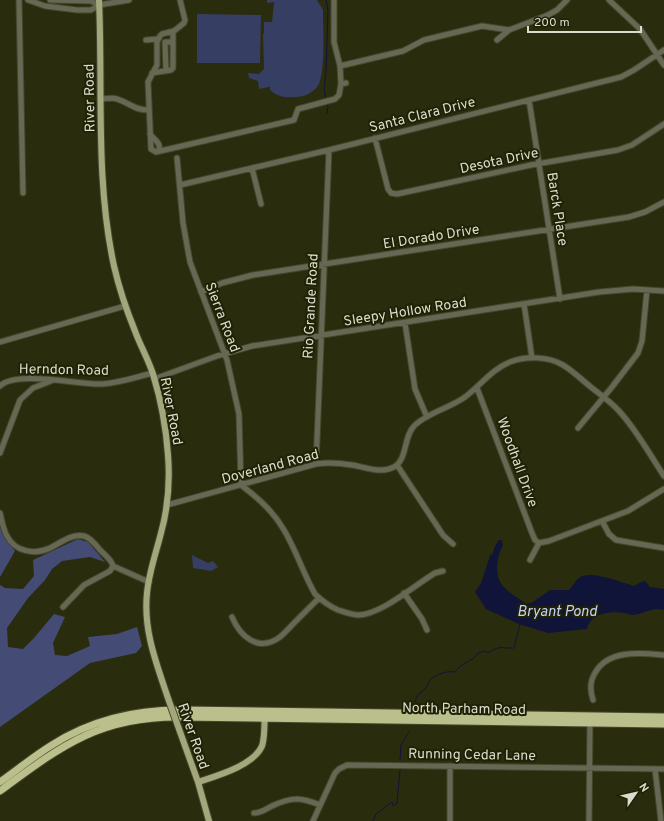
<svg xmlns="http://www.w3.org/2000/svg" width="664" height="821" viewBox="0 0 664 821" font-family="Overpass,sans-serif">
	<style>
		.green { fill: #373e63 }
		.forest { fill: #444c76 }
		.water { fill: #101438 }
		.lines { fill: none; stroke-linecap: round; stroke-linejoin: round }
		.stream { stroke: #101438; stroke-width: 1 }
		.minor-casing { stroke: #46482c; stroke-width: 7 }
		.major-casing { stroke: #46482c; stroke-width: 8 }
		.highway-casing { stroke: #46482c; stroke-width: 9 }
		.minor { stroke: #666853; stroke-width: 5 }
		.major { stroke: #a3a77b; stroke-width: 6 }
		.highway { stroke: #bbbf8b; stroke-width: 7 }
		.major-bridge-casing { stroke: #46482c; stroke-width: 8; stroke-linecap: butt }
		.major-bridge { stroke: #a3a77b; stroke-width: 6 }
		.labels { text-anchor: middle; stroke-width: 4; stroke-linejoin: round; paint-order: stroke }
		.street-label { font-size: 14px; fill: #dbddcc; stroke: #202205 }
		.water-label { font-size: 15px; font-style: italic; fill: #c6d0fa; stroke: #202205 }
	</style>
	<rect width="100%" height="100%" fill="#2a2c0e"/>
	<path class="green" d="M267 0H317L323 10C323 25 326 77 317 87 312 93 304 97 296 97 285 98 278 97 270 90V86L269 87 259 89 258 81 249 78 248 73 259 74 264 69 263 34 264 33V22H272L274 2 267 3Z
		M197 14 261 15 260 63H197Z
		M192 555 208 563 213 561 218 567 211 571 193 568Z"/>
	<path class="forest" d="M0 521 7 541 15 551 0 577Z
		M78 539 88 542 105 562 90 557 62 561 52 569 45 580 28 598 7 628 8 647 23 649 34 638 54 614 65 617 53 643 55 655 67 656 90 646 88 637 117 634 137 627 142 646 136 653 90 663 0 727V585L5 588 23 589 34 576 33 560Z"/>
	<path class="water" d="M499 540H502L503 546C496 556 494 578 504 587 510 594 519 599 527 604L533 602 550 590H569C573 586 575 581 579 578 589 569 623 583 634 586L641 582 645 581 650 587 664 589V610C653 606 644 614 633 615 630 615 627 613 624 613 610 611 591 613 587 629L548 633 519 624 486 609 475 592 481 583 490 556 493 553 495 546Z"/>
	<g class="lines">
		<path class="stream" d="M326 0 328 10 326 71 324 89 326 100
			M327 103 328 107 327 114
			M415 702C417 694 418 695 424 690 427 687 428 682 431 679 438 673 447 671 455 672 462 662 474 661 478 653L485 651 488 653C502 644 501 649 514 648L520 624
			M400 760 401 745 409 732
			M373 821 376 814 392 802 393 806 397 803 400 770"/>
		<g class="minor-casing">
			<path id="minor" d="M19 0 23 193
				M28 0 45 6 77 10H91L99 5 129 0
				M50 0 91 1 99 5
				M334 0V42L340 66 403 51 424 40 482 26 509 30 548 15 557 10 567 0
				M609 0 640 29 664 65
				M146 40 157 39
				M497 40 509 30
				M340 66 341 84 346 83
				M166 71 165 42H173
				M152 73 171 70 173 68V31
				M101 99C106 99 113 97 117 99 130 103 134 110 148 110
				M529 100 560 299
				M150 134C154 140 161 142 159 150L156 152 151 149 148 82 157 65V42L160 36 162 34 174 31 184 23 185 20 180 0
				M375 138 388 189 391 193 397 194 531 165 618 150 632 145 664 124
				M156 152 294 120 298 109 335 99 339 95 341 84
				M177 158 183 223 190 262 227 360 239 414 241 485C258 498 273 511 284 530 296 550 303 573 315 594 322 601 329 606 338 610 344 612 352 615 359 615 382 614 415 585 435 573L443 571
				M252 168 261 204
				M180 185 329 150 621 77 634 70 664 50
				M201 292 222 283 253 275 629 217 645 212 664 202
				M524 304 532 358
				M405 323 415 389 427 417
				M0 342 125 306
				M154 379 217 356 252 346 599 292 633 289 664 291
				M0 386C16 370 79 385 102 384 119 383 136 377 153 373
				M477 388 532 533 535 540 539 543
				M578 428 612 387 638 353 642 341 647 290
				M0 453 20 400 33 388 51 381
				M316 464 329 150
				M397 465 443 535 453 544
				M167 505 316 464C328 462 340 463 352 465 365 467 381 474 394 467 408 459 403 436 415 425 429 412 450 408 465 397 480 386 492 369 510 362 526 356 548 356 563 365 573 371 582 380 592 388 601 395 611 402 619 411 636 429 650 455 664 476
				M0 513C2 521 3 529 7 536 15 552 35 555 50 548 60 543 73 533 84 536 91 538 96 545 100 550 105 555 112 560 113 566L149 582
				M602 521 609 534 616 540 664 548
				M539 543 549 541 628 511 664 489
				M530 560 539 543
				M404 593 422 619 427 630
				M63 607 84 585 110 571 113 566
				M232 617C240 636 258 653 280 637 285 633 290 627 295 622 303 614 311 606 319 598
				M593 700C590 691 590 681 595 673 608 649 641 653 664 655
				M655 769 661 821
				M254 813C261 813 266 809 272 806 291 797 300 797 320 805
				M313 821 335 773 339 769 347 765 664 769
				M450 821V766
				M589 821 590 720"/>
		</g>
		<g class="major-casing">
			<path id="major" d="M99 0C103 88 95 179 114 266 119 288 126 309 135 331 140 345 148 359 153 374 161 400 166 427 168 455 170 481 168 508 161 533 156 553 149 572 147 593 143 631 157 665 169 701
				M179 729 198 782 209 821
				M198 782C216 776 253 766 262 746 265 737 264 725 265 715"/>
		</g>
		<g class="highway-casing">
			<path id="highway" d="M0 782C17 770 34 756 52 745 91 720 134 710 180 710L664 717
				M0 791C61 746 100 716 180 717L664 724"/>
		</g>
		<use href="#minor" class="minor"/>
		<use href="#major" class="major"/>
		<use href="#highway" class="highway"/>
		<g class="major-bridge-casing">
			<path id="major-bridge" d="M169 701 179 729"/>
		</g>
		<use href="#major-bridge" class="major-bridge"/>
	</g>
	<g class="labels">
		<g class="street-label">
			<text transform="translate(89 98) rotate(-91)" y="5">River Road</text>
			<text transform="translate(422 114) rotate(-14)" y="5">Santa Clara Drive</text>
			<text transform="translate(499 160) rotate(-12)" y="5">Desota Drive</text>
			<text transform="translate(558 209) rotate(81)" y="5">Barck Place</text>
			<text transform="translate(431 236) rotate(-9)" y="5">El Dorado Drive</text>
			<text transform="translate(310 306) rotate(-87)" y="5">Rio Grande Road</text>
			<text transform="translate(405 311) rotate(-9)" y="5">Sleepy Hollow Road</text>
			<text transform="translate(223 317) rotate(69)" y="5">Sierra Road</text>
			<text transform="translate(64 369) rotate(1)" y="5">Herndon Road</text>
			<text transform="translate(172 411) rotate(79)" y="5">River Road</text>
			<text transform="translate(518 462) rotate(70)" y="5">Woodhall Drive</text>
			<text transform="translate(270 466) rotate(-15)" y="5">Doverland Road</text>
			<text transform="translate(464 708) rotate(1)" y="5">North Parham Road</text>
			<text transform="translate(194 736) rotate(71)" y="5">River Road</text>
			<text transform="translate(472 754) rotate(1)" y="5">Running Cedar Lane</text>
		</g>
		<g class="water-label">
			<text x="557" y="616">Bryant Pond</text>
		</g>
	</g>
	<g transform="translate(636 793) rotate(56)" stroke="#202205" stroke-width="3" paint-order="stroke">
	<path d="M0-3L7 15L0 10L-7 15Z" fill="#dbddcc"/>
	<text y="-6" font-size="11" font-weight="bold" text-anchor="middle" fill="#dbddcc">N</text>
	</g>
	<path d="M528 26v6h113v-6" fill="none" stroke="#dbddcc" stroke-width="2"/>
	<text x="534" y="26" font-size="12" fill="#dbddcc" stroke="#202205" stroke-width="3" paint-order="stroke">200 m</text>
</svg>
